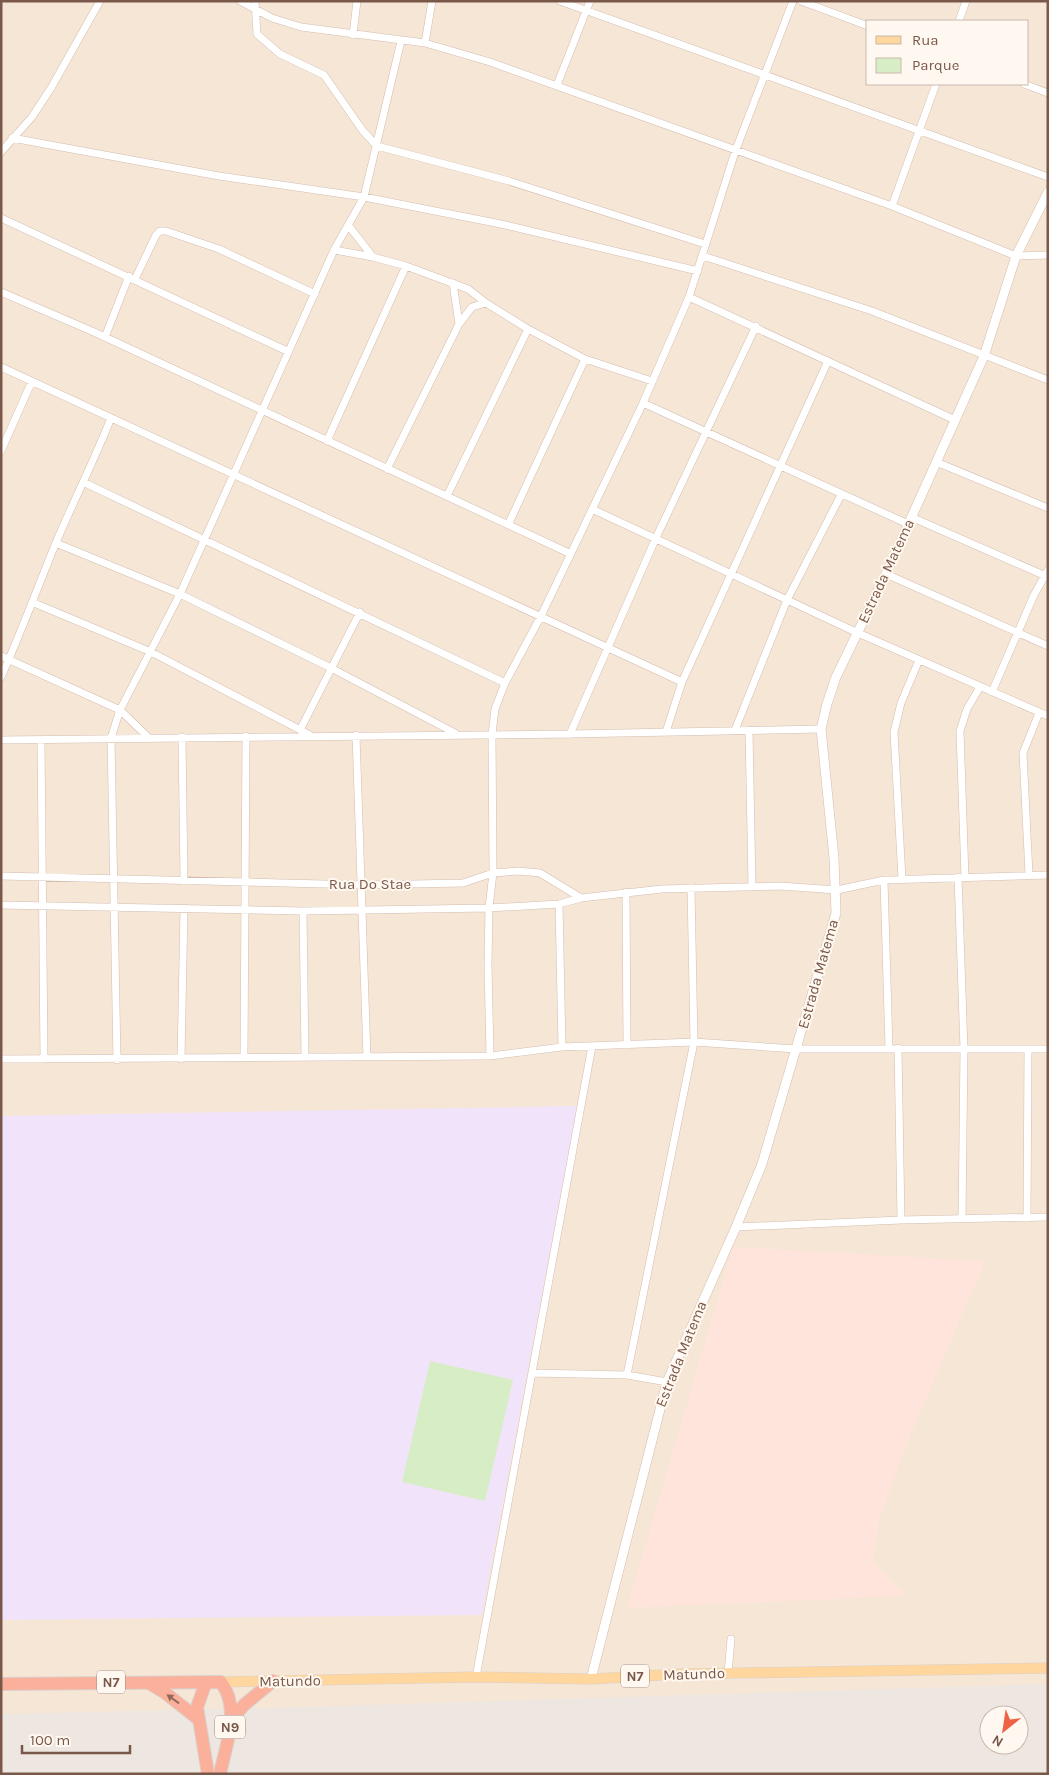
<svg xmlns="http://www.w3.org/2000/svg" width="1049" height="1775" viewBox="0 0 1049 1775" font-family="Karla,sans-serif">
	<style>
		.residential { fill: #f6e6d6; fill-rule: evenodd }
		.commercial { fill: #fee4db }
		.industrial { fill: #eee7e1; fill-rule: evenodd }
		.education { fill: #f1e4fa }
		.green { fill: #d7edc5 }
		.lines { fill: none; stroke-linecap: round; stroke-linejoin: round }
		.street-casing { stroke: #d4bdaf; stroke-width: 8 }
		.secondary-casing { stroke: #d7bdac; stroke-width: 10 }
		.primary-casing { stroke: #dad0cc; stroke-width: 11 }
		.highway-casing { stroke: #dad0cc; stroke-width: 14 }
		.street { stroke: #fff; stroke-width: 7 }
		.secondary { stroke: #fff; stroke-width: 9 }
		.primary { stroke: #ffd69e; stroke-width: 10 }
		.highway { stroke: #fbb09b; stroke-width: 12 }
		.oneway { fill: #946a59 }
		.labels { text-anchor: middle; stroke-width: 4; stroke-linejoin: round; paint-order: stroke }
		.shield { fill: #fff8f0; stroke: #a2887b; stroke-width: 1 }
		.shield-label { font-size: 14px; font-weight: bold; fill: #7a5849 }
		.street-label { font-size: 15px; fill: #7a5849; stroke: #fff8f0 }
	</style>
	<rect width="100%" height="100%" fill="#fef4e8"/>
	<path class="residential" d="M1 1H1048V1774H1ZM868 21H1028V84H868ZM989 1715H1019V1745H989Z"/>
	<path class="commercial" d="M733 1247 985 1261 907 1443 879 1520 873 1562 906 1596 627 1608Z"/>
	<path class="industrial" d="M1048 1684V1774H1V1714L268 1708ZM989 1715H1019V1745H989Z"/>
	<path class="education" d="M577 1106 482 1615 1 1620V1116Z"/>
	<path class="green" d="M430 1361 513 1380 485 1501 402 1482Z"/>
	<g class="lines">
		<g class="street-casing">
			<path id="street" d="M240 1 272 18 301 27 425 43 490 62 892 206 1016 256 1048 255
				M255 1 257 34 280 54 324 75 363 131 377 146 509 181 705 244
				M560 1 1048 177
				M801 1 868 26
				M959 21 966 1
				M353 35 357 1
				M425 43 432 1
				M1024 84 1048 93
				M557 85 590 1
				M12 138 219 176 364 197 501 224 698 271
				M1 152 32 117 51 88 100 1
				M892 206 936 84
				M1 218 287 351
				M348 225 373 257
				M334 250 373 257 406 266 468 289 486 303 528 329 585 359 652 381
				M703 256 872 311 1048 380
				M135 279 156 235 160 231H166L219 249 315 294
				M453 283 459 324
				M1 292 94 332 571 554
				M689 297 955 420
				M105 337 129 276
				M1 367 682 682
				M643 403 908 524
				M327 441 406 266
				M1 451 32 381
				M936 462 1048 508
				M387 469 459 324 472 307 486 303
				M85 483 505 683
				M447 496 528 329
				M592 509 858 633 1048 716
				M911 517 1048 577
				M508 525 585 359
				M56 543 180 594 331 668 455 733
				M886 574 1048 646
				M34 603 151 652 310 735
				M1 656 120 710 149 738
				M1 677C21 633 37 589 55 545 73 502 94 461 111 418
				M992 692 1034 595 1048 570
				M300 730 360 612
				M735 730 787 600 841 495
				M749 730 752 886
				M666 732 682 682 828 361
				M570 734 655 540 756 326
				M356 735 367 1057
				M182 737 184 881
				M1 740 570 734 821 729
				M41 740 44 1059
				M1029 874 1023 753 1039 713
				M1 876 363 885 463 883 493 873 518 871 540 873 581 898
				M958 877 964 1049 962 1219
				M965 877 960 731 967 709 980 687
				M902 879 894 732 901 703 919 660
				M884 880 889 1048
				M626 892 627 1045
				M559 904 562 1047
				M1 905 303 911 489 908 559 904 581 898 662 889 780 886 837 890 884 880 1048 875
				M303 911 305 1057
				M898 1048 901 1220
				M244 1056 246 736
				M490 1056 488 965 489 908 493 873 492 734 495 709 505 683 541 616 643 403 689 297 735 152 793 1
				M1 1059 490 1056 562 1047 694 1042 796 1049H1048
				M181 1059 184 908
				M117 1060 111 738 120 710 180 594 334 250 364 197 401 41
				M1027 1218 1028 1049
				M736 1227 901 1220 1048 1217
				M532 1373 627 1375
				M667 1382 627 1375 694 1042 691 888
				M728 1673 731 1639
				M476 1677 592 1046"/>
		</g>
		<g class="secondary-casing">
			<path id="secondary" d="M591 1679 667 1382 736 1227 762 1164 836 913 834 858 821 729 827 704 836 677 886 574 984 356 1016 256 1048 192"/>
		</g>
		<g class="primary-casing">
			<path id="primary" d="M221 1682 476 1677 591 1679 679 1674 1048 1668"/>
		</g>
		<g class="highway-casing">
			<path id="highway" d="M206 1682 197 1707 208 1774
				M149 1683 164 1692 197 1718
				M1 1684 221 1682C241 1709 226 1744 220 1774
				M231 1720 244 1705 273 1681"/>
		</g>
		<use href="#street" class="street"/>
		<use href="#secondary" class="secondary"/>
		<use href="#primary" class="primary"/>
		<use href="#highway" class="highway"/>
	</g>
	<defs><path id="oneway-solid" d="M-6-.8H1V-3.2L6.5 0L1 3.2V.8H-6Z" transform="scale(1.25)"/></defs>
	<use class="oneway" href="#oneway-solid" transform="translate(173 1699) rotate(-144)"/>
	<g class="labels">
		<g class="shield">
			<rect x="621" y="1664.5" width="28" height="23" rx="4"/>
			<rect x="97" y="1670.5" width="28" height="23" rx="4"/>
			<rect x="215" y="1715.5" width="30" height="23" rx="4"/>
		</g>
		<g class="shield-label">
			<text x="635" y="1681">N7</text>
			<text x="111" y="1687">N7</text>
			<text x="230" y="1732">N9</text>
		</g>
		<g class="street-label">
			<text transform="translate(886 571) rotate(-65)" y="5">Estrada Matema</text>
			<text x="370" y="889">Rua Do Stae</text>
			<text transform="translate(818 974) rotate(-74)" y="5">Estrada Matema</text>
			<text transform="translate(681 1354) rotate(-68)" y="5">Estrada Matema</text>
			<text transform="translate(694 1674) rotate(-2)" y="5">Matundo</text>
			<text transform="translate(290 1681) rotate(-1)" y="5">Matundo</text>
		</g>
	</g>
	<rect width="1049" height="1775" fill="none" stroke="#7a5849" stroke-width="5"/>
	<rect x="866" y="20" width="162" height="65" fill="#fff8f0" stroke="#cab8ad"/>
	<rect x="876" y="36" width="25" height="8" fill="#ffd69e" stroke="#cab8ad"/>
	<text x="912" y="45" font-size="15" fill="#7a5849">Rua</text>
	<rect x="876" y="58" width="25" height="15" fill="#d7edc5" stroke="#cab8ad"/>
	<text x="912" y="70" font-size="15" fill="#7a5849">Parque</text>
	<g transform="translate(1004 1730) rotate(210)"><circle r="24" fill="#fff8f0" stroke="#cab8ad"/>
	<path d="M0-4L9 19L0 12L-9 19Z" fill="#ee6346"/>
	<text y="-8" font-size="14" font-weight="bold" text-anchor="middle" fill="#7a5849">N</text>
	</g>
	<path d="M22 1745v8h108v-8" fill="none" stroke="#7a5849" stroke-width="2.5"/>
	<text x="30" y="1745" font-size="15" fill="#7a5849" stroke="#fff8f0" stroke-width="4" paint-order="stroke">100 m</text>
</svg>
